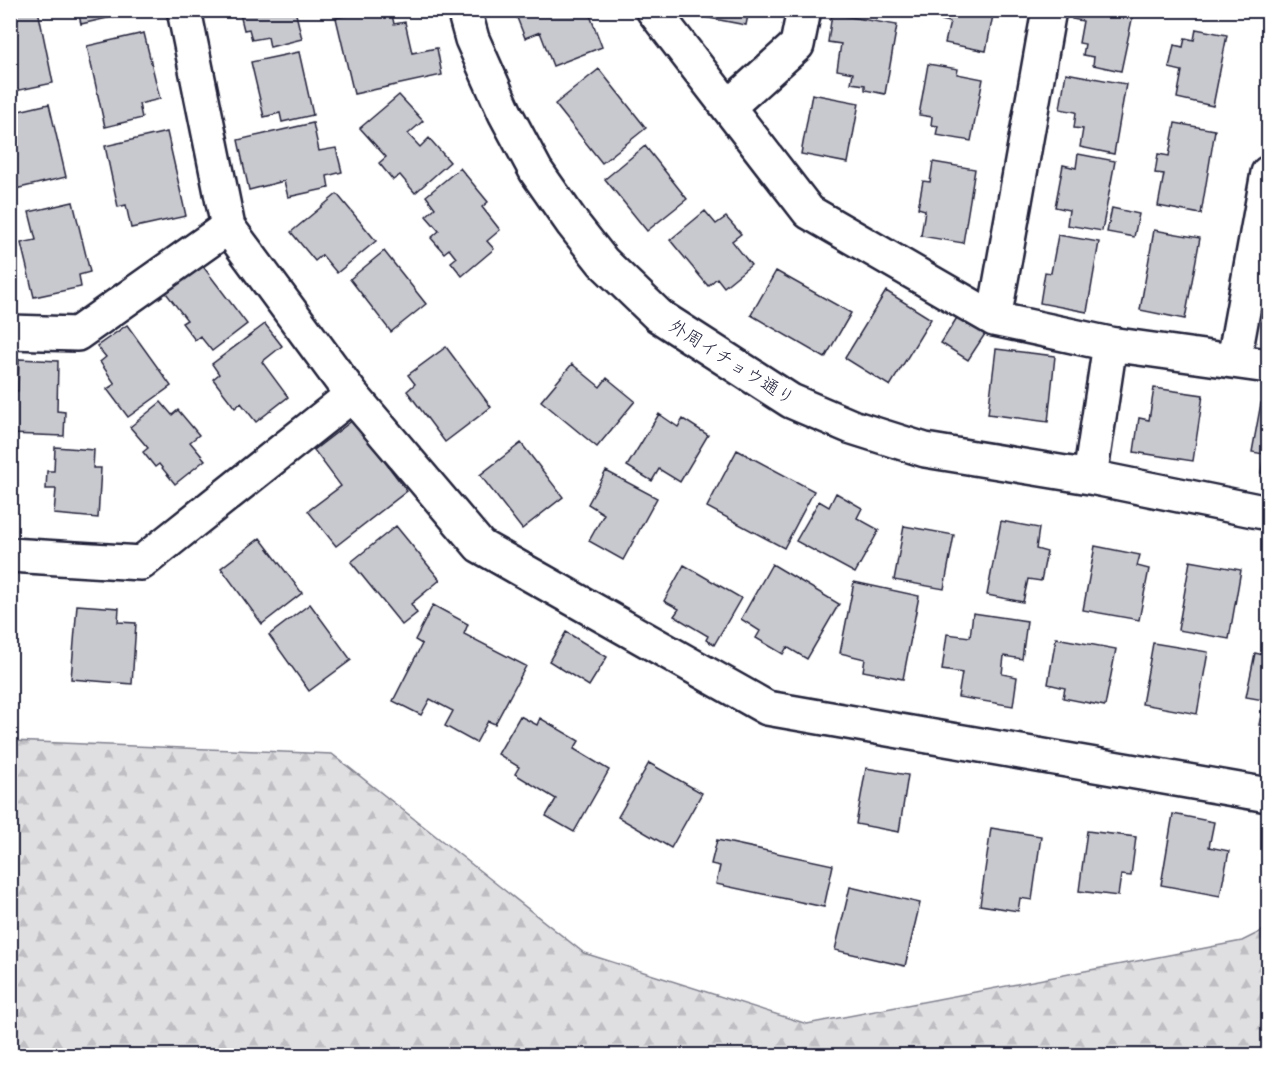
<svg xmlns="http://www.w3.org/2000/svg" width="1279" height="1066" viewBox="0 0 1279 1066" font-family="'Shantell Sans','Klee One',sans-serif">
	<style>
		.forest { fill: url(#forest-firs); stroke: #80808e; stroke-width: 1.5 }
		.building { fill: #c8c8cf; stroke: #22223b; stroke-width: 1.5 }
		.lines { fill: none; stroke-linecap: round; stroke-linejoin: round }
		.minor-casing { stroke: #22223b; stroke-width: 38 }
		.minor { stroke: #fff; stroke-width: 33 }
		.labels { text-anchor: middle; stroke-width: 6; stroke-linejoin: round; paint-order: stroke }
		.street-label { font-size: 18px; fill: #22223b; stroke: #fff }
	</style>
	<defs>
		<pattern id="forest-firs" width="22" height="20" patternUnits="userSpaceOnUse" patternTransform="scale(1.5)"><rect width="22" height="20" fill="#dfdfe2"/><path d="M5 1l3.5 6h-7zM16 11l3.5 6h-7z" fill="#bfbfc3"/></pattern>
	</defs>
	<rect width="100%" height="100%" fill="#fff"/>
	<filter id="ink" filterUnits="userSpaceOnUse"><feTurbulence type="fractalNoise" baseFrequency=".0167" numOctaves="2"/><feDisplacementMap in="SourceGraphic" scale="12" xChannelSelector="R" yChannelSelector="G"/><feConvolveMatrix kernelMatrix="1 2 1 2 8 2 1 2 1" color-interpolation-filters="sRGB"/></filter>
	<g filter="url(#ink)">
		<path class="forest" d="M11 741 332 754 584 953 807 1024 1242 941 1268 928V1055H11Z"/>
		<path class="building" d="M38 10 53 83 10 92V11Z
			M78 10H138V11L81 24Z
			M239 10H295L302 39 270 47 268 37 252 40 249 29 244 30Z
			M370 10H391L394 24 405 22 412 53 437 48 442 75 354 94 336 18Z
			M514 10H571L573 15 588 10 602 47 553 66 540 32 525 38Z
			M689 10H749L746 25 688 14Z
			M868 10H899L898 15Z
			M943 10H994L986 51 945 43 950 22 941 20Z
			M1074 10H1134L1121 71 1093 65 1094 57 1083 55 1085 44 1079 43 1083 21 1072 19Z
			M832 14 897 25 885 94 865 90V85L851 83 853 73 837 70 841 44 828 42Z
			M1196 29 1227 35 1213 106 1177 98 1182 71 1169 68 1174 45 1183 47 1185 38 1194 40Z
			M144 33 160 99 139 104 142 118 105 127 87 46Z
			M299 52 313 115 282 122 280 113 264 117 251 62Z
			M928 64 958 69 957 74 983 79 971 141 936 135 938 126 931 125 932 117 919 115Z
			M599 69 646 128 602 163 555 104Z
			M1066 73 1126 84 1114 154 1080 147 1083 129 1074 128 1076 112 1060 109Z
			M812 94 859 103 848 163 801 154Z
			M399 95 423 121 408 134 420 147 429 138 450 162 415 193 400 175 393 180 379 163 386 157 360 128Z
			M49 104 66 177 11 190 10 113Z
			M313 123 319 151 336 148 342 172 327 176 329 188 288 197 284 181 249 190 238 140Z
			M1175 123 1215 130 1201 214 1158 206 1164 174 1155 173 1158 154 1169 156Z
			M167 132 186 216 131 228 126 205 118 207 105 146Z
			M645 146 687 199 647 231 605 179Z
			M1078 154 1115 161 1102 231 1067 225 1069 210 1055 207 1063 165 1076 168Z
			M933 162 975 169 963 243 921 236 925 210 918 208 923 181 930 182Z
			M460 168 488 202 482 207 500 230 487 241 494 249 462 276 451 262 456 258 449 249 444 253 431 238 439 231 426 216 435 208 426 196Z
			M337 194 376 241 337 273 322 255 315 261 291 232Z
			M73 202 90 272 79 275 81 287 34 297 21 243 36 240 29 212Z
			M1112 208 1139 214 1134 237 1107 232Z
			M705 211 716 224 726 217 741 234 732 241 751 265 724 287 717 278 708 286 670 240Z
			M1154 230 1200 238 1185 319 1140 310Z
			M1058 235 1099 242 1087 312 1040 303 1045 272 1051 273Z
			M384 251 426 304 391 332 350 279Z
			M202 265 247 324 212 351 200 336 195 340 182 323 187 320 166 293Z
			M776 271 851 313 825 358 751 315Z
			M886 291 931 319 890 386 845 358Z
			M958 316 985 334 968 360 941 343Z
			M265 324 282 346 262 362 288 397 256 422 241 403 235 408 213 379 219 374 212 364Z
			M127 325 171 386 128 417 107 389 115 384 100 362 106 357 97 346Z
			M446 347 491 407 445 442 407 391 415 384 408 375Z
			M996 349 1055 356 1048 422 988 414Z
			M19 359 58 361 57 411 65 412 64 436 10 434V391H18Z
			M572 364 600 387 607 378 635 401 597 447 541 401Z
			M1154 388 1203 395 1193 461 1134 452 1139 418 1149 420Z
			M161 402 172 415 178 410 199 435 190 442 205 460 175 484 159 464 155 467 143 452 148 448 130 427Z
			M1261 403 1268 405V475L1261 473 1264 454 1252 452Z
			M659 414 678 427 683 419 708 435 680 482 659 469 652 481 627 466Z
			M353 420 407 491 336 546 308 511 341 486 314 450Z
			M521 443 563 497 522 529 480 475Z
			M55 447 94 450 93 468H101L98 518 54 514 56 489H46L47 471H54Z
			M737 450 814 491 784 548 707 507Z
			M606 471 657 498 623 560 589 541 604 514 588 504Z
			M836 493 862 508 857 518 879 530 855 573 796 541 819 501 829 507Z
			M1001 521 1039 528 1036 549 1047 552 1041 581 1028 579 1023 602 987 595Z
			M396 526 440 580 411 604 417 613 402 625 351 562Z
			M904 526 954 535 944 589 894 580Z
			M260 538 302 593 262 624 221 568Z
			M1095 546 1140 555 1137 566 1149 569 1139 620 1083 610Z
			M1190 561 1241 570 1229 639 1178 630Z
			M772 564 839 604 807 659 787 647 783 654 756 638 760 631 741 619Z
			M684 565 741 598 714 645 706 640 708 636 674 616 679 609 664 601Z
			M854 582 919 596 903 679 863 671 865 659 840 653Z
			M310 604 351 660 309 691 269 635Z
			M77 605 119 608 118 622 136 623 132 684 71 679Z
			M433 605 468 624 464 634 526 666 495 724 488 721 476 743 445 726 453 711 430 699 421 715 393 701 422 644 415 640Z
			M973 613 1027 621 1022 659 1004 656 1002 674 1017 677 1013 706 958 697 962 673 942 670 947 634 970 637Z
			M566 632 607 657 589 686 549 661Z
			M1056 638 1116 649 1105 706 1063 698 1065 688 1048 684Z
			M1153 643 1208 652 1197 714 1142 704Z
			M1255 653 1268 656V726L1259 725 1264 700 1246 697Z
			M520 716 537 725 540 718 579 741 574 749 609 770 574 832 546 816 556 799 515 774 519 767 498 754Z
			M649 763 702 793 671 848 618 817Z
			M866 768 908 775 899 832 856 824Z
			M1173 814 1214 822 1209 847 1229 851 1220 896 1161 885Z
			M991 828 1041 836 1032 900 1020 898 1018 911 980 905Z
			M1087 831 1136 837 1131 876 1121 875 1118 896 1079 891Z
			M717 840 833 865 824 907 716 884 720 866 711 864Z
			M850 887 920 903 905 966 835 950Z"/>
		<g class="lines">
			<g class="minor-casing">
				<path id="minor" d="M464 10 472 39 505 113 536 171 573 224 603 262 659 316 791 401 852 427 925 450 1090 477 1268 513
					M653 10 809 212 994 319 1110 344 1268 366
					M728 107 797 45 804 10
					M994 319 1049 10
					M10 332 77 334 228 227
					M1234 360 1268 173
					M352 395 480 546 767 708 1268 795
					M1090 477 1110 344
					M10 555 141 563 352 395 228 227 184 10"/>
			</g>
			<use href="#minor" class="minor"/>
		</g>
	</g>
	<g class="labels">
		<g class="street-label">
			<text transform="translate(732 362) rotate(32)" y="6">外周イチョウ通り</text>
		</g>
	</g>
	<rect width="1279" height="1066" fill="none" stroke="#fff" stroke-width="36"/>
	<rect x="18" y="18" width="1243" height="1030" fill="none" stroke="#22223b" stroke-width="2" filter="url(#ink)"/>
</svg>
